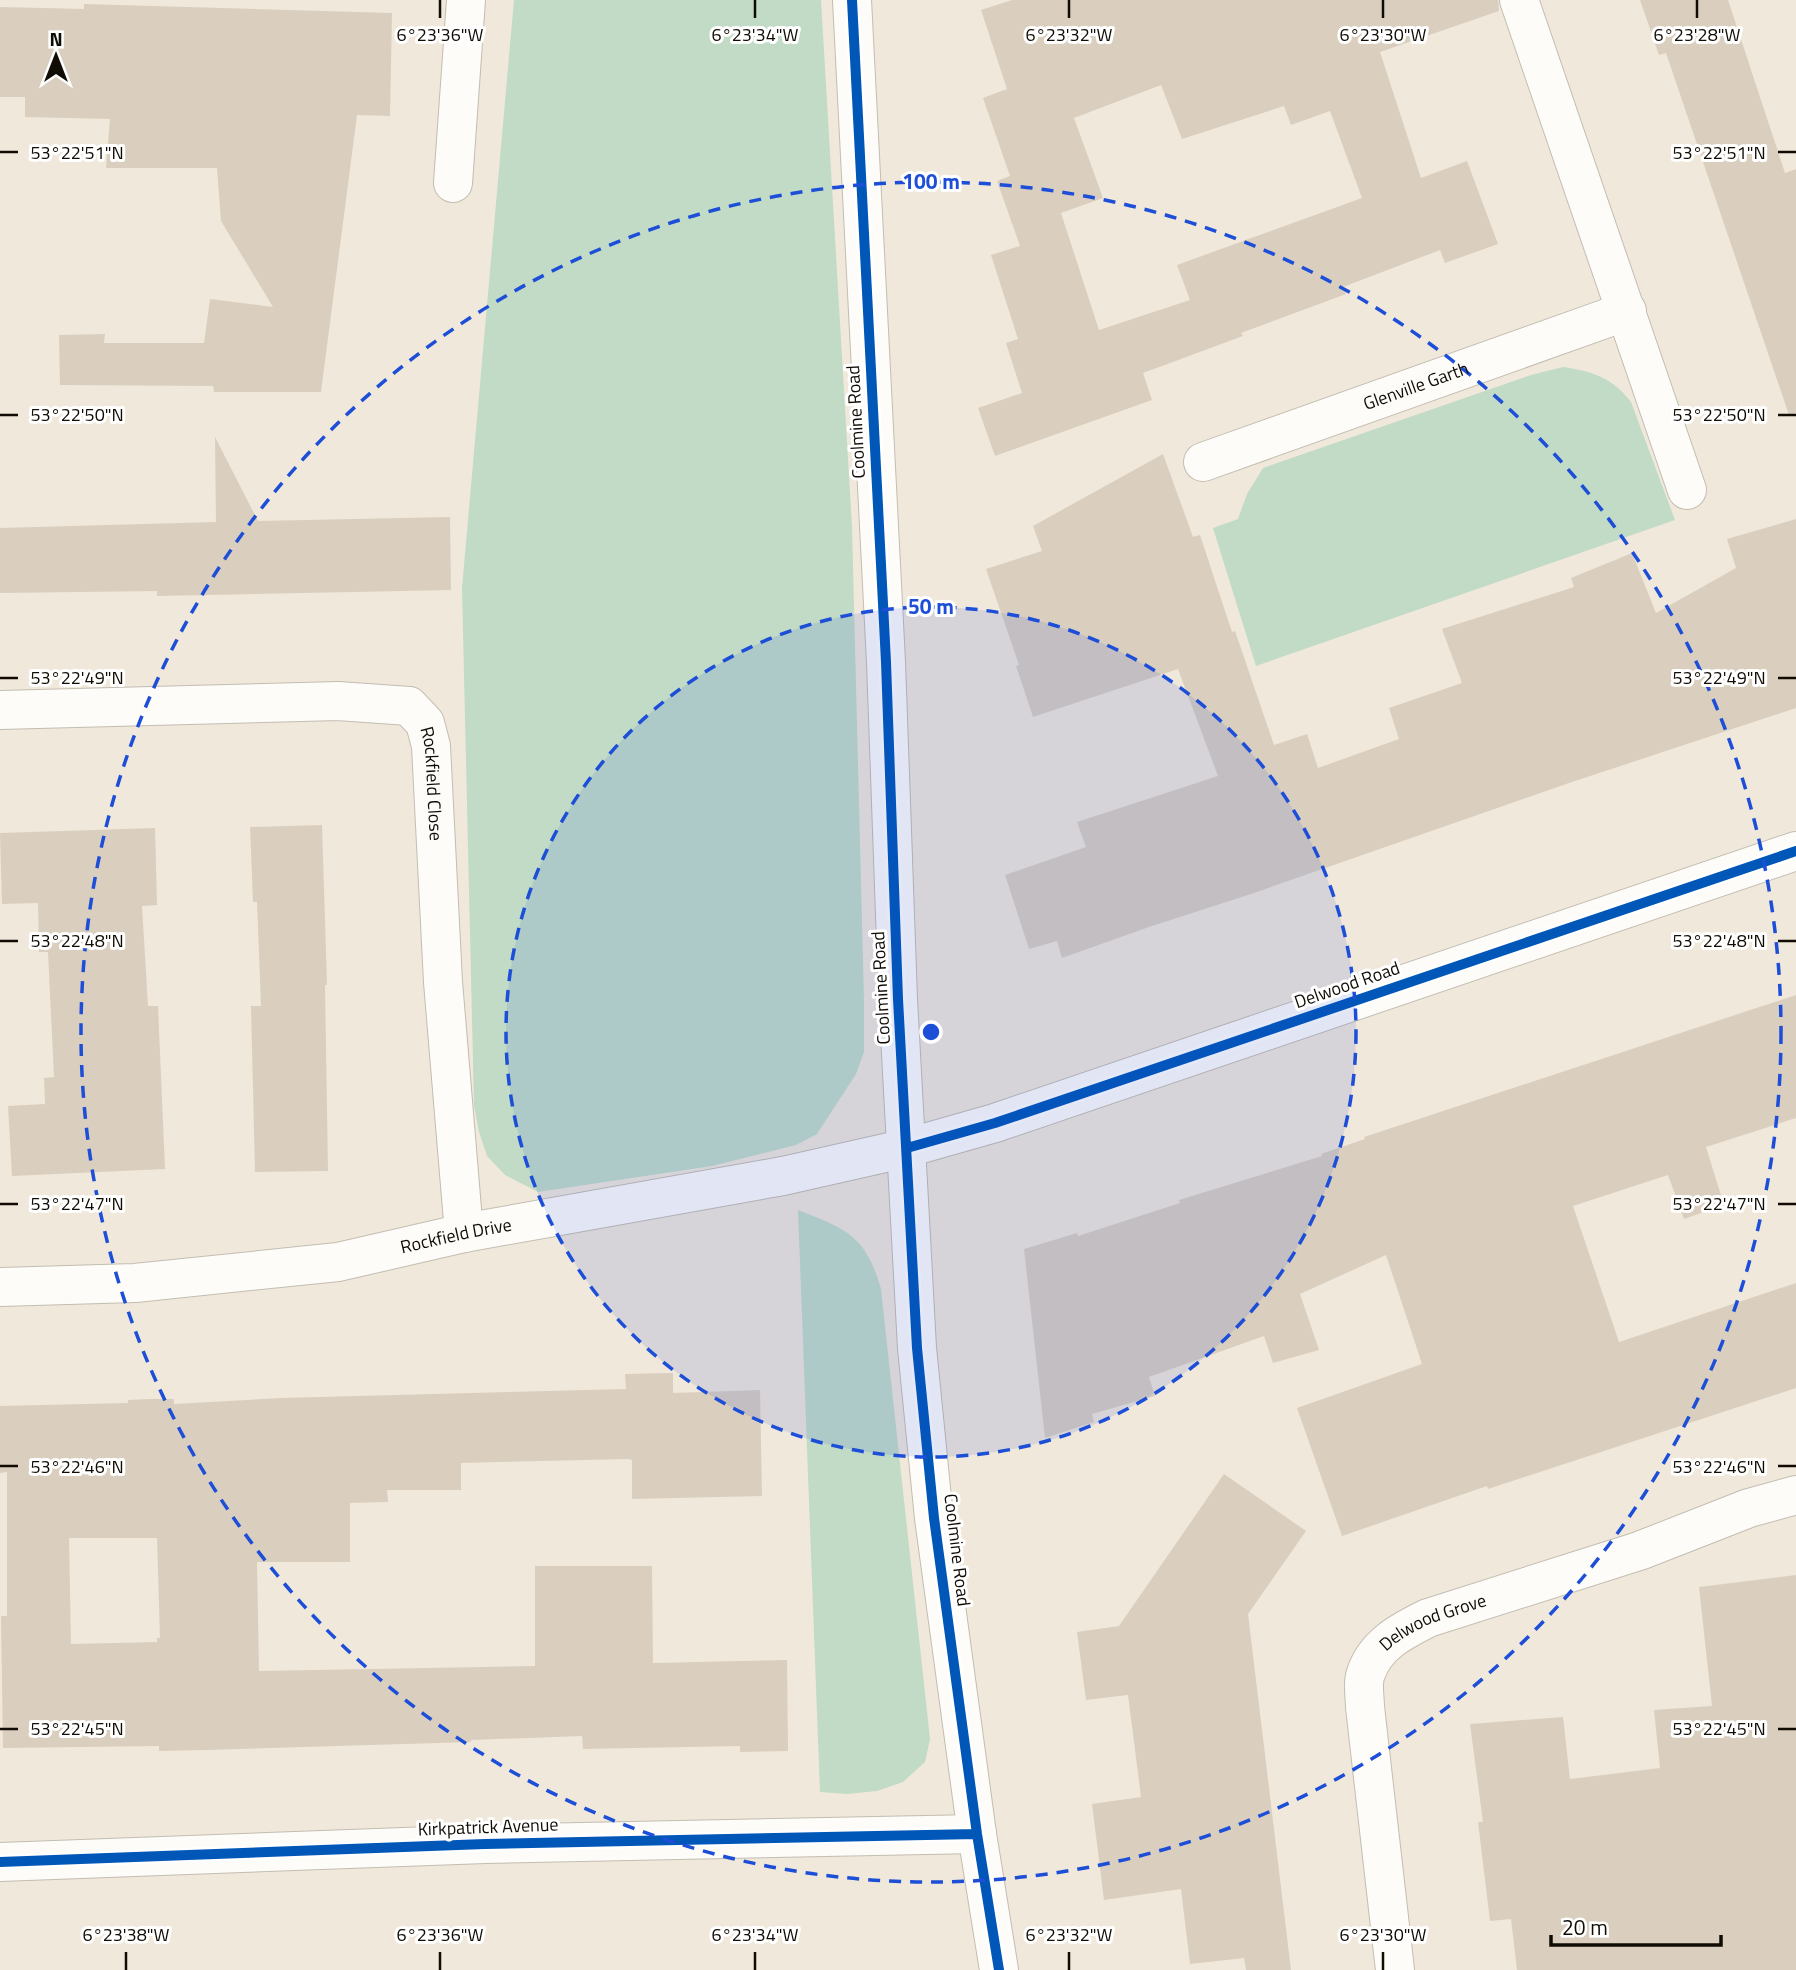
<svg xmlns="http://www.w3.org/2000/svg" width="1796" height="1970" viewBox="0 0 1796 1970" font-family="'Titillium Web',sans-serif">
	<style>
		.green { fill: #c1dbc6 }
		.building { fill: #dacfbf; fill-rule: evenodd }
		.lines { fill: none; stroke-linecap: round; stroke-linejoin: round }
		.minor-casing { stroke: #c3bdb2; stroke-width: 40 }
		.tertiary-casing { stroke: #c3bdb2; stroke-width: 40 }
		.minor { stroke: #fdfcf9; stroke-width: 38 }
		.tertiary { stroke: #fdfcf9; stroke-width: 38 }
		.cycleway-casing { stroke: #fff; stroke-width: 15 }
		.cycleway { stroke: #0057b8; stroke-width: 10 }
		.ticks { fill: none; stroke: #100c04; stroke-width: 2.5 }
		.ring { fill: none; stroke: #1d4ed8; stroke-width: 3.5; stroke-dasharray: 12 9 }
		.labels { text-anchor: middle; stroke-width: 6; stroke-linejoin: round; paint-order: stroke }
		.street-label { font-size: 18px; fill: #100c04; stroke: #fff }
		.ticks-label { font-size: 18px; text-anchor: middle; fill: #100c04; stroke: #fff; stroke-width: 6; stroke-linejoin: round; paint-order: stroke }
		.centre { fill: #1d4ed8; stroke: #fff; stroke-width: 3.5 }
		.ring-label { font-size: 21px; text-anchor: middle; font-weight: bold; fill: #1d4ed8; stroke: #fff; stroke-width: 6; stroke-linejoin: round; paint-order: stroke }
	</style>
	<rect width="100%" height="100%" fill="#f0e8da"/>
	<path class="green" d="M514 0H821L852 527 864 1000V1052L856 1074 817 1134 796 1145 712 1166 538 1192 505 1175 487 1156 479 1132 474 1105 462 588Z
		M1563 367C1592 371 1613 378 1631 402L1675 520 1256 666 1213 528 1238 519 1247 494 1263 468 1531 375Z
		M798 1210C847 1229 866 1236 881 1289L930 1739 925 1762 903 1782 877 1791 847 1794 820 1792Z"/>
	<path class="building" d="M1012 0H1498L1499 11 1380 52 1421 178 1467 161 1498 244 1445 263 1440 250 1343 287 1346 294 1241 333 1243 336 1143 373 1152 400 995 456 978 408 1022 393 1006 343 1018 339 991 255 1020 246 997 181 1010 176 983 98 1007 89 981 10ZM1161 85 1182 139 1284 106 1291 125 1330 111 1362 198 1177 265 1190 300 1099 330 1061 213 1103 198 1074 118Z
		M1640 0H1728L1785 173 1796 169V413L1789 415 1666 53 1659 55Z
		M84 4 392 13 390 116 357 115 321 392H214L213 386 60 385 59 335 105 334 104 343H204L210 299 273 307 221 221 217 168H106L110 119 25 117V97H0V7L84 9Z
		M215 437 258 521 450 517 451 590 157 596V591L0 593V528L216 522Z
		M1163 454 1193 537 1200 535 1232 632 1235 631 1274 745 1307 734 1318 768 1399 739 1389 708 1462 683 1442 629 1574 587 1571 578 1632 553 1656 613 1736 568 1727 539 1796 519V708L1569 783 1251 894 1149 927 1062 958 1057 941 1029 949 1005 875 1086 847 1077 822 1218 776 1178 669 1033 717 1016 666 1019 665 986 569 1042 551 1033 526Z
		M322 825 327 985H325L328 1171 255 1172 251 1006H261L257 902H253L250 827Z
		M155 828 157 905 142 906 148 1006H158L165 1169 12 1176 8 1106 45 1104 44 1078 54 1077 48 952H39L38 903 2 904 0 833Z
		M1796 995V1118L1706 1147 1724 1205 1684 1219 1668 1175 1573 1206 1619 1342 1796 1283V1388L1488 1489 1487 1486 1342 1536 1297 1408 1422 1364 1386 1255 1300 1294 1319 1350 1273 1363 1264 1336 1149 1377 1155 1396 1092 1414 1094 1422 1045 1438 1024 1249 1077 1233 1078 1236 1180 1203 1179 1200 1322 1156 1321 1154 1365 1139 1364 1137Z
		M673 1373V1393L760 1390 762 1496 632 1499V1460L628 1459 461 1463V1490H387L388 1502 350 1503V1562H257L259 1671 535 1666V1566H652L653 1663 787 1660 788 1751 740 1752V1746L583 1749 582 1736 471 1740V1742L207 1750 159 1751V1746L3 1748 1 1616H7V1472L0 1473V1406L128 1403V1400L150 1399H174V1404L281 1398 626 1389 625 1374ZM69 1538H157L160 1638H157V1642L71 1644Z
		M1224 1474 1306 1531 1248 1614 1291 1970H1246L1244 1958 1190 1964 1181 1889 1104 1900 1092 1804 1141 1797 1128 1695 1086 1700 1077 1632 1119 1626Z
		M1796 1575V1970H1517L1511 1919 1490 1921 1478 1822H1483L1470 1724 1563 1717 1570 1779 1660 1768 1654 1710 1712 1706 1699 1587Z"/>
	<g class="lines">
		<g class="minor-casing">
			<g id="minor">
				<path d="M1519 0 1687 490"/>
				<path d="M453 183 466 0"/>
				<path id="s1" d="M1203 462 1627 311"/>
				<path id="s2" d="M0 710 338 701 409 706 425 723 431 746 443 982 464 1233"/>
				<path id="s3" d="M0 1287 135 1283 338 1262 464 1233 783 1176 907 1148 995 1123 1796 851"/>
				<path d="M0 1862 485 1844 977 1834"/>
				<path id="s4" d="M1395 1970 1365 1707C1365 1697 1362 1683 1366 1673 1376 1644 1402 1631 1428 1618L1639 1551 1749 1508 1796 1495"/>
			</g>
		</g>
		<g class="tertiary-casing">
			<path id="tertiary" d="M852 0 886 662 898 999 917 1348 934 1518 977 1834 999 1970"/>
		</g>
		<use href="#minor" class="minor"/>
		<use href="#tertiary" class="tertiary"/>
		<g class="cycleway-casing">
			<path id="cycleway" d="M852 0 886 662 898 999 917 1348 934 1518 977 1834 999 1970
				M907 1148 995 1123 1796 851
				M0 1862 485 1844 977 1834"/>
		</g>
		<use href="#cycleway" class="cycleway"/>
	</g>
	<path class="ticks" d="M440 0V18M755 0V18M1069 0V18M1383 0V18M1697 0V18M0 152H18M1778 152H1796M0 415H18M1778 415H1796M0 678H18M1778 678H1796M0 941H18M1778 941H1796M0 1204H18M1778 1204H1796M0 1466H18M1778 1466H1796M0 1729H18M1778 1729H1796M126 1952V1970M440 1952V1970M755 1952V1970M1069 1952V1970M1383 1952V1970"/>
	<circle cx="931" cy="1032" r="425" fill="#1d4ed8" fill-opacity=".12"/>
	<g class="ring">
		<circle cx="931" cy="1032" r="425"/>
		<circle cx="931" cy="1032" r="850"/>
	</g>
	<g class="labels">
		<g class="street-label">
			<text dy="6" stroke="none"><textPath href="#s1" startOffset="226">Glenville Garth</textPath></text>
			<text transform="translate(856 422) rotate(-93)" y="6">Coolmine Road</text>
			<text dy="6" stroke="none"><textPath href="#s2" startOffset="494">Rockfield Close</textPath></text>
			<text transform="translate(1347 985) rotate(-19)" y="6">Delwood Road</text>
			<text transform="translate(881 988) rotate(-93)" y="6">Coolmine Road</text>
			<text dy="6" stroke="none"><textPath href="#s3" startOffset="460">Rockfield Drive</textPath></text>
			<text transform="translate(957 1550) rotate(83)" y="6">Coolmine Road</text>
			<text dy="6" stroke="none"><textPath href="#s4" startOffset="387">Delwood Grove</textPath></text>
			<text transform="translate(488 1827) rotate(-2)" y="6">Kirkpatrick Avenue</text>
		</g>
	</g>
	<g class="ticks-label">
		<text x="440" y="41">6°23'36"W</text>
		<text x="755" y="41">6°23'34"W</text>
		<text x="1069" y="41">6°23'32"W</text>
		<text x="1383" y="41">6°23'30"W</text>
		<text x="1697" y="41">6°23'28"W</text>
		<text x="77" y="159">53°22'51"N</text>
		<text x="1719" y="159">53°22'51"N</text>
		<text x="77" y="421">53°22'50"N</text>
		<text x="1719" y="421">53°22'50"N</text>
		<text x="77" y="684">53°22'49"N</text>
		<text x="1719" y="684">53°22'49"N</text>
		<text x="77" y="947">53°22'48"N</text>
		<text x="1719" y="947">53°22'48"N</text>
		<text x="77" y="1210">53°22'47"N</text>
		<text x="1719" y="1210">53°22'47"N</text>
		<text x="77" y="1473">53°22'46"N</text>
		<text x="1719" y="1473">53°22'46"N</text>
		<text x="77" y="1735">53°22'45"N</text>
		<text x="1719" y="1735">53°22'45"N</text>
		<text x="126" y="1941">6°23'38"W</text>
		<text x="440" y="1941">6°23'36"W</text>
		<text x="755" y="1941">6°23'34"W</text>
		<text x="1069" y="1941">6°23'32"W</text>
		<text x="1383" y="1941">6°23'30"W</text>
	</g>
	<circle cx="931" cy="1032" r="10" class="centre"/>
	<g class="ring-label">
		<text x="931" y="189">100 m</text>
		<text x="931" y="614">50 m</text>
	</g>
	<g transform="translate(56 56)" stroke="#ffffff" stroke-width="5" paint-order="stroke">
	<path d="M0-5L12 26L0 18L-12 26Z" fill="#100c04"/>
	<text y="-10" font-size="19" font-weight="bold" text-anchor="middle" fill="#100c04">N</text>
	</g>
	<path d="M1551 1935v10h170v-10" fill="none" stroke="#100c04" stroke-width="3.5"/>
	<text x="1562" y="1935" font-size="21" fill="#100c04" stroke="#ffffff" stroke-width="5" paint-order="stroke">20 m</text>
</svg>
